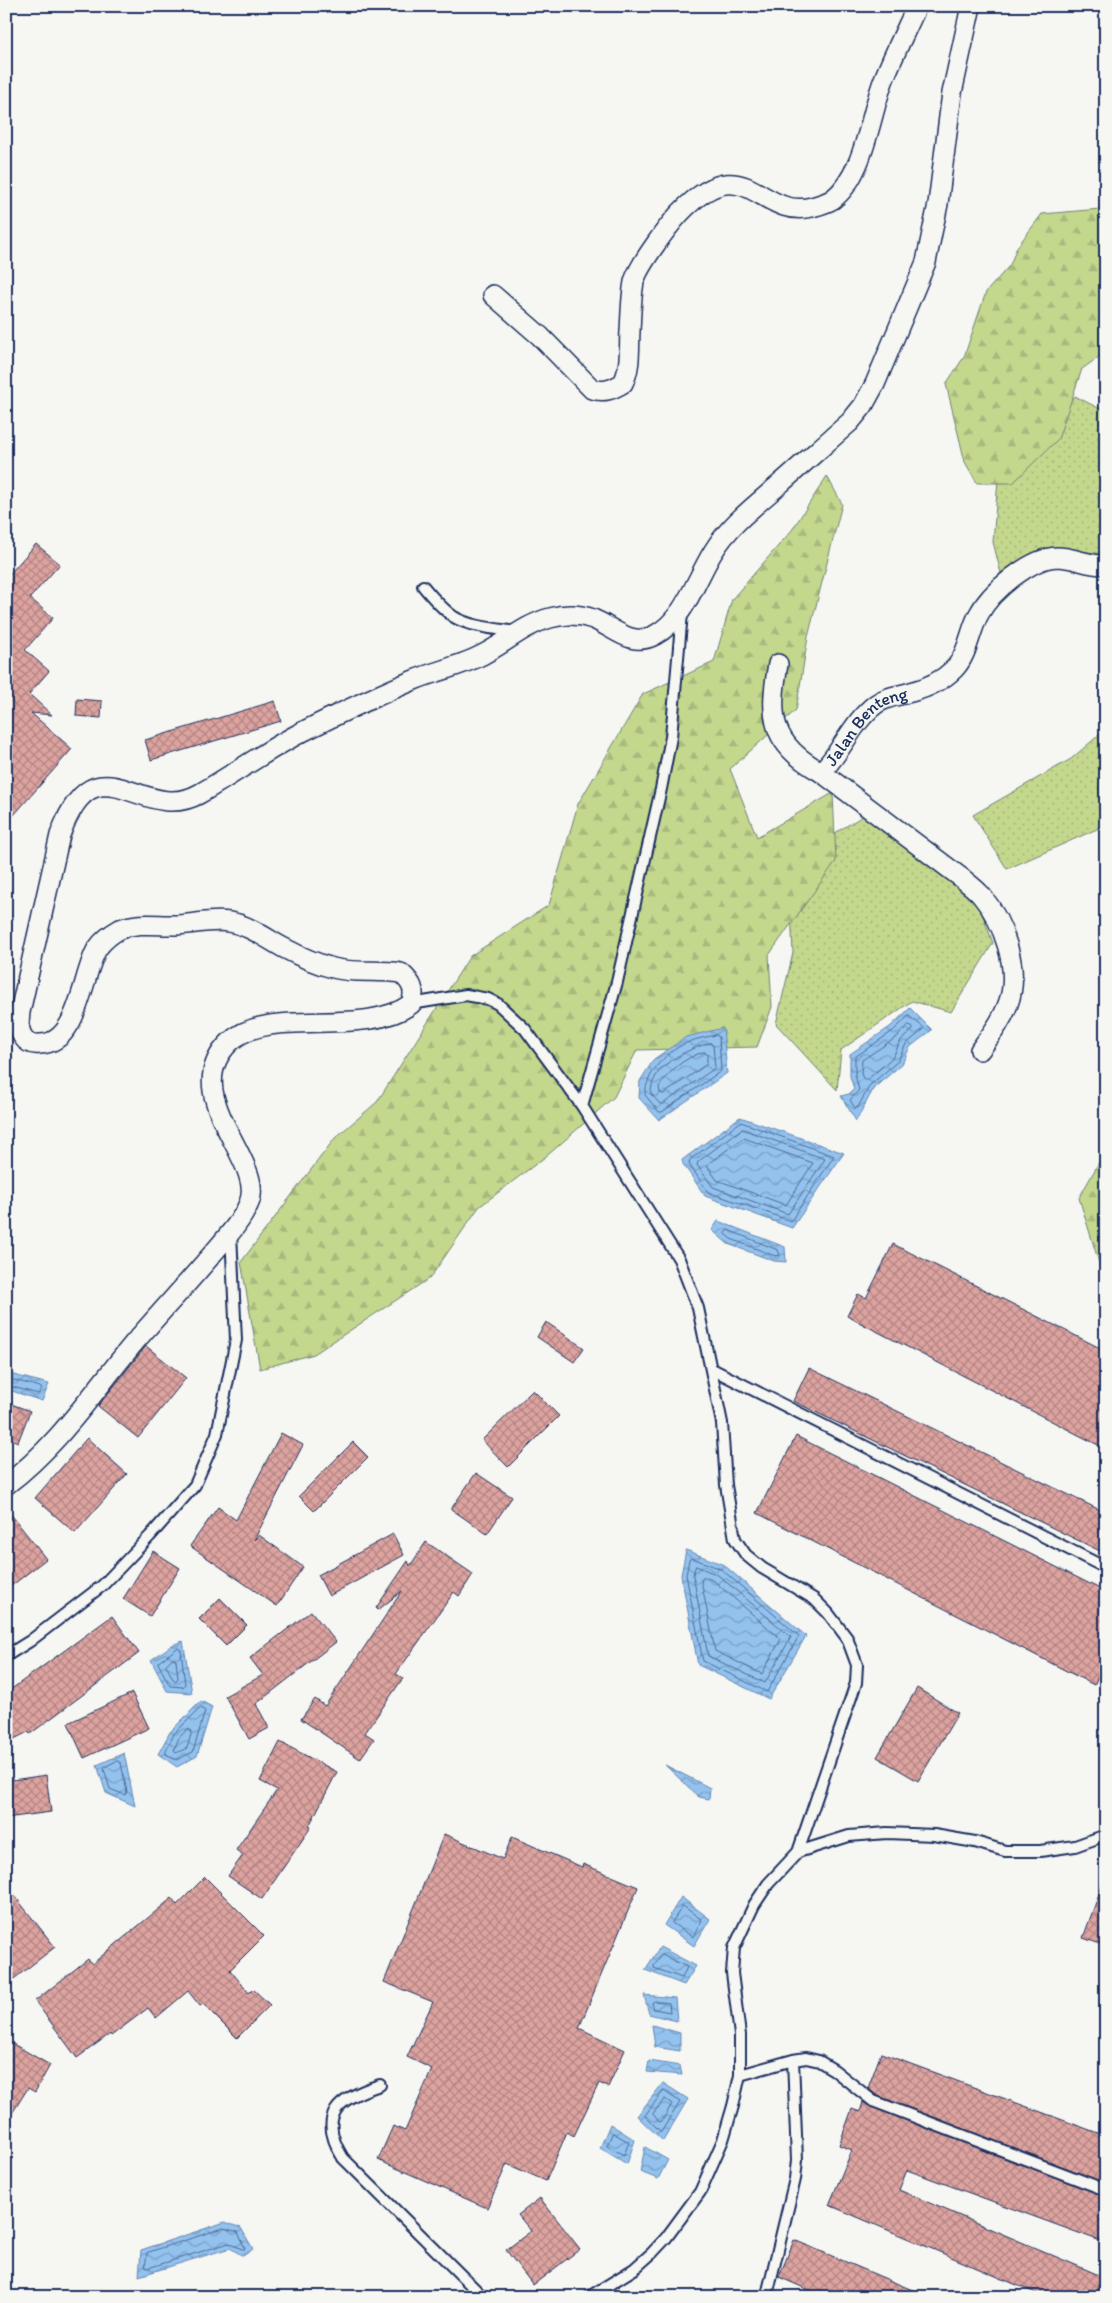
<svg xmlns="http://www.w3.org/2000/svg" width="1112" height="2303" viewBox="0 0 1112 2303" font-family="Itim,sans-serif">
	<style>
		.green { fill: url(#green-dots); stroke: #6f8376 }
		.forest { fill: url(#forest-firs); stroke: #6f8376 }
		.water { fill: url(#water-waves); stroke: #6387b4 }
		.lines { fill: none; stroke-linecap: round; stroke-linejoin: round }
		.shore { stroke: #4b6a98; stroke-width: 1 }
		.building { fill: url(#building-cross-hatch); stroke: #1b2f5e }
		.lane-casing { stroke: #1b2f5e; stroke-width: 14 }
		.street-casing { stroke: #1b2f5e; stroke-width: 22 }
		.lane { stroke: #f6f6f2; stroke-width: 10 }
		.street { stroke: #f6f6f2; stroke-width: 19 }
		.labels { text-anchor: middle; stroke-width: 4.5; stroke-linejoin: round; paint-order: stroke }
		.street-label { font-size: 18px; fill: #1b2f5e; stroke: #f6f6f2 }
	</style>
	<defs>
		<pattern id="green-dots" width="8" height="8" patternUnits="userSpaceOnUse" patternTransform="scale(1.25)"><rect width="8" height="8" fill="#c3d78d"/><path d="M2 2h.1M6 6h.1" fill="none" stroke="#a7b97c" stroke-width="1.8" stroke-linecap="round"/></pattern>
		<pattern id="forest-firs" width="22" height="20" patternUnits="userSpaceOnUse" patternTransform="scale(1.25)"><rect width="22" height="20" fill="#c3d78d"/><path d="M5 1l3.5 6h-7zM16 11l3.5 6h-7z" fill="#a7b97c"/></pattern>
		<pattern id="water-waves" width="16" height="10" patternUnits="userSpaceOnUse" patternTransform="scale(1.25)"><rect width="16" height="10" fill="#93c2ee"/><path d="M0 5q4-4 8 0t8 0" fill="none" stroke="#779ec4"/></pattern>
		<pattern id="building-cross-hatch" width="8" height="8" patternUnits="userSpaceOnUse" patternTransform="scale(1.25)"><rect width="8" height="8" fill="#dda39f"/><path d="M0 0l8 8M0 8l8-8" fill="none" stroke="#b28585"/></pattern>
	</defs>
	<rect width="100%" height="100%" fill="#f6f6f2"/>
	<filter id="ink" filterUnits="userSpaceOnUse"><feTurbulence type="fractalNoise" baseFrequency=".02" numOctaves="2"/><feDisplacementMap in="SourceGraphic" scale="10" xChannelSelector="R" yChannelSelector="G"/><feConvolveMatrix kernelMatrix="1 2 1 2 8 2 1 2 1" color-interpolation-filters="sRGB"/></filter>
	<g filter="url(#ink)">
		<path class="green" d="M1075 396 1106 412V554L1066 550 1004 585 993 542 998 479Z
			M1106 729V825L1007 869 973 815 1071 759Z
			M866 814 979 905 993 943 951 1012 912 1001 841 1050 837 1090 776 1024 793 953 791 911 822 841Z"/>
		<path class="forest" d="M1106 206V352L1082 369 1058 439 1013 483H977L965 462 946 384 964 357 986 292 1010 265 1017 247 1042 214 1100 209Z
			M827 476 842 504 808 637 796 710 730 769 757 837 833 793 836 861 769 955 772 1007 757 1047 637 1050 614 1097 549 1154 479 1207 430 1278 314 1354 260 1369 241 1262 335 1138 377 1102 470 956 549 905 578 804 643 694 714 662 732 599 792 530Z
			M1106 1150V1266L1101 1269 1079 1198Z"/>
		<path class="water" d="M910 1008 932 1030 910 1047 902 1064 874 1088 856 1121 841 1096 849 1094 854 1089 850 1076V1054L890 1027Z
			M723 1028 727 1073 659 1120 639 1098 640 1081 654 1059 686 1037Z
			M740 1117 844 1153 792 1228 705 1196 683 1164 682 1160Z
			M718 1221 785 1247 786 1262 774 1261 728 1244 712 1230Z
			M6 1373 49 1384 42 1401 6 1389Z
			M686 1550 724 1565 806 1636 769 1699 698 1665 681 1575Z
			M183 1641 192 1693 167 1691 151 1660 172 1645Z
			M201 1701 212 1707 197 1756 177 1767 158 1754 170 1732Z
			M124 1753 135 1806 106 1793 97 1765Z
			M665 1765 710 1788 709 1799 699 1797Z
			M681 1897 710 1919 694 1946 664 1925Z
			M660 1947 696 1966 684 1985 645 1970Z
			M644 1995 675 1998 677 2021 649 2014Z
			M652 2025 680 2033V2051L655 2047Z
			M649 2061 680 2066 682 2075 647 2072Z
			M663 2083 688 2099 663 2141 637 2116Z
			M610 2124 635 2140 627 2164 600 2148Z
			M645 2147 668 2160 658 2179 640 2172Z
			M225 2222 241 2228 253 2249 243 2256 230 2248 139 2276 141 2250Z"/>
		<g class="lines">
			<path class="shore" d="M909 1016 923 1027V1030L906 1044 898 1061 870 1085 858 1107 855 1108 850 1100 859 1090 855 1075V1057L893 1031Z
				M909 1025 913 1027V1030L901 1040 893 1057 867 1080H864L861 1074 862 1060 897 1037Z
				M716 1035 719 1037 721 1071 662 1112H659L645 1095C646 1072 668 1050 689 1042 698 1038 707 1037 716 1035Z
				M710 1043 713 1045 715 1068 663 1104H660L651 1094C650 1066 687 1049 710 1043Z
				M704 1052 707 1054V1064L664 1094 660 1093 659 1087C669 1071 685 1057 704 1052Z
				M741 1122 834 1156 791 1221 708 1192 689 1164 690 1160Z
				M742 1129 825 1159 788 1214 713 1187 697 1165 698 1162Z
				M744 1138 813 1163 786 1205 717 1180 708 1167V1164Z
				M728 1230 778 1250 780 1255 775 1256 731 1239 725 1234Z
				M6 1378 40 1387 42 1389 38 1394 6 1385
				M692 1558 721 1569 799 1636 767 1692 703 1661 686 1575 689 1560Z
				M696 1566 718 1575 791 1637 765 1683 708 1656 693 1575Z
				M705 1577 714 1581 781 1639 762 1674 715 1651 701 1580Z
				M178 1648 181 1650 185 1685 183 1687 170 1686 158 1663Z
				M173 1658 176 1660 178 1678 176 1681 173 1679 166 1665Z
				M201 1708 205 1711 193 1752 176 1760 166 1754V1751L174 1734Z
				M188 1729 192 1731 187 1748 176 1753 174 1749 179 1738Z
				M117 1761 121 1763 127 1792 125 1795 110 1789 104 1769 105 1767Z
				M683 1906 702 1920 693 1937 672 1923Z
				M662 1955 687 1967 682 1978 654 1968V1965Z
				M655 2001 669 2003 670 2012 654 2009 652 2003Z
				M664 2091 680 2102 661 2132 645 2116Z
				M665 2099 672 2104 662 2121 659 2122 653 2114Z
				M613 2133 629 2142 624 2155 607 2146Z
				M224 2228 238 2232 245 2249H242L229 2243 148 2268 145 2267 147 2253Z"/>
		</g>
		<path class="building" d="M36 544 60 564 30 598 53 618 25 650 49 671 29 694 52 715 31 713 72 749 6 824V578Z
			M77 699 102 701 101 718 76 716Z
			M275 701 281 721 151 760 145 740Z
			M893 1244 1106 1351V1449L847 1316 858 1294 866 1298Z
			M546 1322 584 1348 574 1362 537 1337Z
			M146 1346 186 1378 138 1438 98 1406Z
			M809 1368 1106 1513V1554L793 1401Z
			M533 1390 559 1416 508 1467 482 1440Z
			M6 1402 30 1411 18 1442 6 1437Z
			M281 1433 303 1445 254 1540 259 1535 303 1567 277 1606 190 1546 218 1507 236 1520Z
			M796 1436 1106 1592V1661L1094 1685 757 1513Z
			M87 1438 127 1474 75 1533 35 1498Z
			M353 1442 368 1457 314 1511 299 1496Z
			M476 1473 512 1497 487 1534 451 1509Z
			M6 1508 46 1559 6 1590Z
			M393 1534 404 1555 329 1596 318 1575Z
			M426 1542 473 1574 459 1596 454 1592 396 1674 403 1678 365 1733 374 1739 360 1759 301 1719 315 1699 325 1706 402 1591 378 1610 376 1608 408 1561 410 1566Z
			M153 1551 180 1568 150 1616 123 1599Z
			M220 1598 247 1625 226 1646 199 1619Z
			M311 1611 336 1642 256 1704 269 1728 249 1739 225 1696 263 1675 250 1658Z
			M112 1616 139 1653 30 1734 28 1732 6 1743V1693Z
			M917 1688 958 1713 918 1781 877 1757Z
			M132 1693 149 1728 84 1758 68 1723Z
			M280 1742 337 1772 309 1826 311 1827 262 1899 228 1876 243 1855 236 1850 277 1790 260 1781Z
			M46 1775 51 1812 6 1818V1781Z
			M444 1834 503 1859 512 1837 582 1867 583 1864 638 1887 579 2028 625 2050 608 2087 599 2083 574 2136 567 2132 546 2181 507 2164 487 2208 378 2160 393 2126 405 2131 432 2069 407 2057 433 2002 384 1982Z
			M205 1877 264 1936 230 1970 249 1993 253 1989 270 2005 237 2038 203 2004 200 2006 188 1991 156 2018 148 2008 111 2036 110 2034 77 2058 35 2001 88 1959 92 1964 172 1898 177 1905Z
			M1104 1880H1106V1946L1083 1938Z
			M6 1885 55 1947 6 1985Z
			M6 2040 50 2065 35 2092 28 2088 6 2123Z
			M881 2053 1106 2136V2183L876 2095 868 2088Z
			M863 2102 871 2107 1106 2197V2243L907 2170 899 2190 1106 2278V2297H1045L829 2205 852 2150 839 2145 852 2109 860 2112Z
			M540 2198 580 2249 533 2285 506 2250 531 2231 518 2215Z
			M794 2240 929 2297H825L779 2277Z"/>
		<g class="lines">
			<g class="lane-casing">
				<path id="lane" d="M423 586C432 597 442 609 454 617 470 627 498 629 516 632
					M411 1004 466 995 488 999 498 1004 525 1029 582 1106 679 1259 698 1308 722 1423 726 1485 735 1539 746 1555 762 1568 814 1599 828 1613 847 1638 857 1665 856 1683 798 1852 768 1884 754 1905 734 1948 732 1973 740 2035V2075L733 2106 723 2140 700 2192 666 2238 652 2253 634 2269 589 2297
					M582 1106 617 982 661 789 671 737 682 613
					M712 1369 1106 1568
					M6 1656 30 1641 103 1585 150 1536 195 1485 217 1434 236 1340 231 1233
					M798 1852 849 1836 887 1833 934 1835 975 1842 1005 1851H1040L1075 1846 1106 1835
					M740 2075 793 2060 806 2058 819 2061 834 2070 873 2101 1106 2190
					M380 2085C339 2098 316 2114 343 2158L483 2297
					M768 2297V2291L795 2179 797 2160 793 2060"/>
			</g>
			<g class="street-casing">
				<g id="street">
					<path d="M493 295 540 336 592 389C604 393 613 389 623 383 631 368 629 348 630 331 631 315 631 298 634 282 638 266 668 226 680 213 746 144 758 220 812 207 819 205 827 203 833 199 865 174 870 114 884 79 894 54 906 30 917 6"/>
					<path d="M778 664C769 716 770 744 821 772"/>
					<path id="s1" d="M980 1050C991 1035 1002 1021 1008 1004 1021 970 1003 921 981 895 976 889 969 884 963 879L821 772C842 752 852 722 876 704 887 696 898 696 911 692 927 688 942 681 954 669 968 655 970 630 979 614 991 591 1031 558 1057 557 1074 557 1089 566 1106 565"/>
					<path d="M6 1485C58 1446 93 1392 134 1343 159 1314 185 1286 209 1258 223 1241 241 1223 249 1203 267 1161 175 1095 230 1042 268 1005 363 1039 411 1004 416 990 412 983 401 973 379 969 355 974 333 968 317 964 299 956 284 948 267 939 249 925 229 922 211 919 191 925 172 925 155 925 137 922 120 929 111 934 103 940 97 949 82 974 79 1044 40 1044 33 1045 27 1043 23 1037 18 1029 19 1021 20 1012L60 835C97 733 141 826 199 794 236 773 269 748 308 729 342 712 378 695 414 680 436 671 461 666 482 655 506 643 524 625 550 618 564 614 579 614 593 619 615 628 631 648 655 635 685 619 696 579 713 552 730 524 756 505 781 483 804 463 827 442 850 422L863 406 875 384 926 262 938 204 952 93 971 6"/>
				</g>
			</g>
			<use href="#lane" class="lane"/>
			<use href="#street" class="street"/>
		</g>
	</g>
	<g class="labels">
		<g class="street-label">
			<text dy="6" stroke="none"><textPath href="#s1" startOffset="439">Jalan Benteng</textPath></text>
		</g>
	</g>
	<rect width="1112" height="2303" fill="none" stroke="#f6f6f2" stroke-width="25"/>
	<rect x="12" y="12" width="1087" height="2278" fill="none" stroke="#1b2f5e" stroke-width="2" filter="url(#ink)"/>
</svg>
